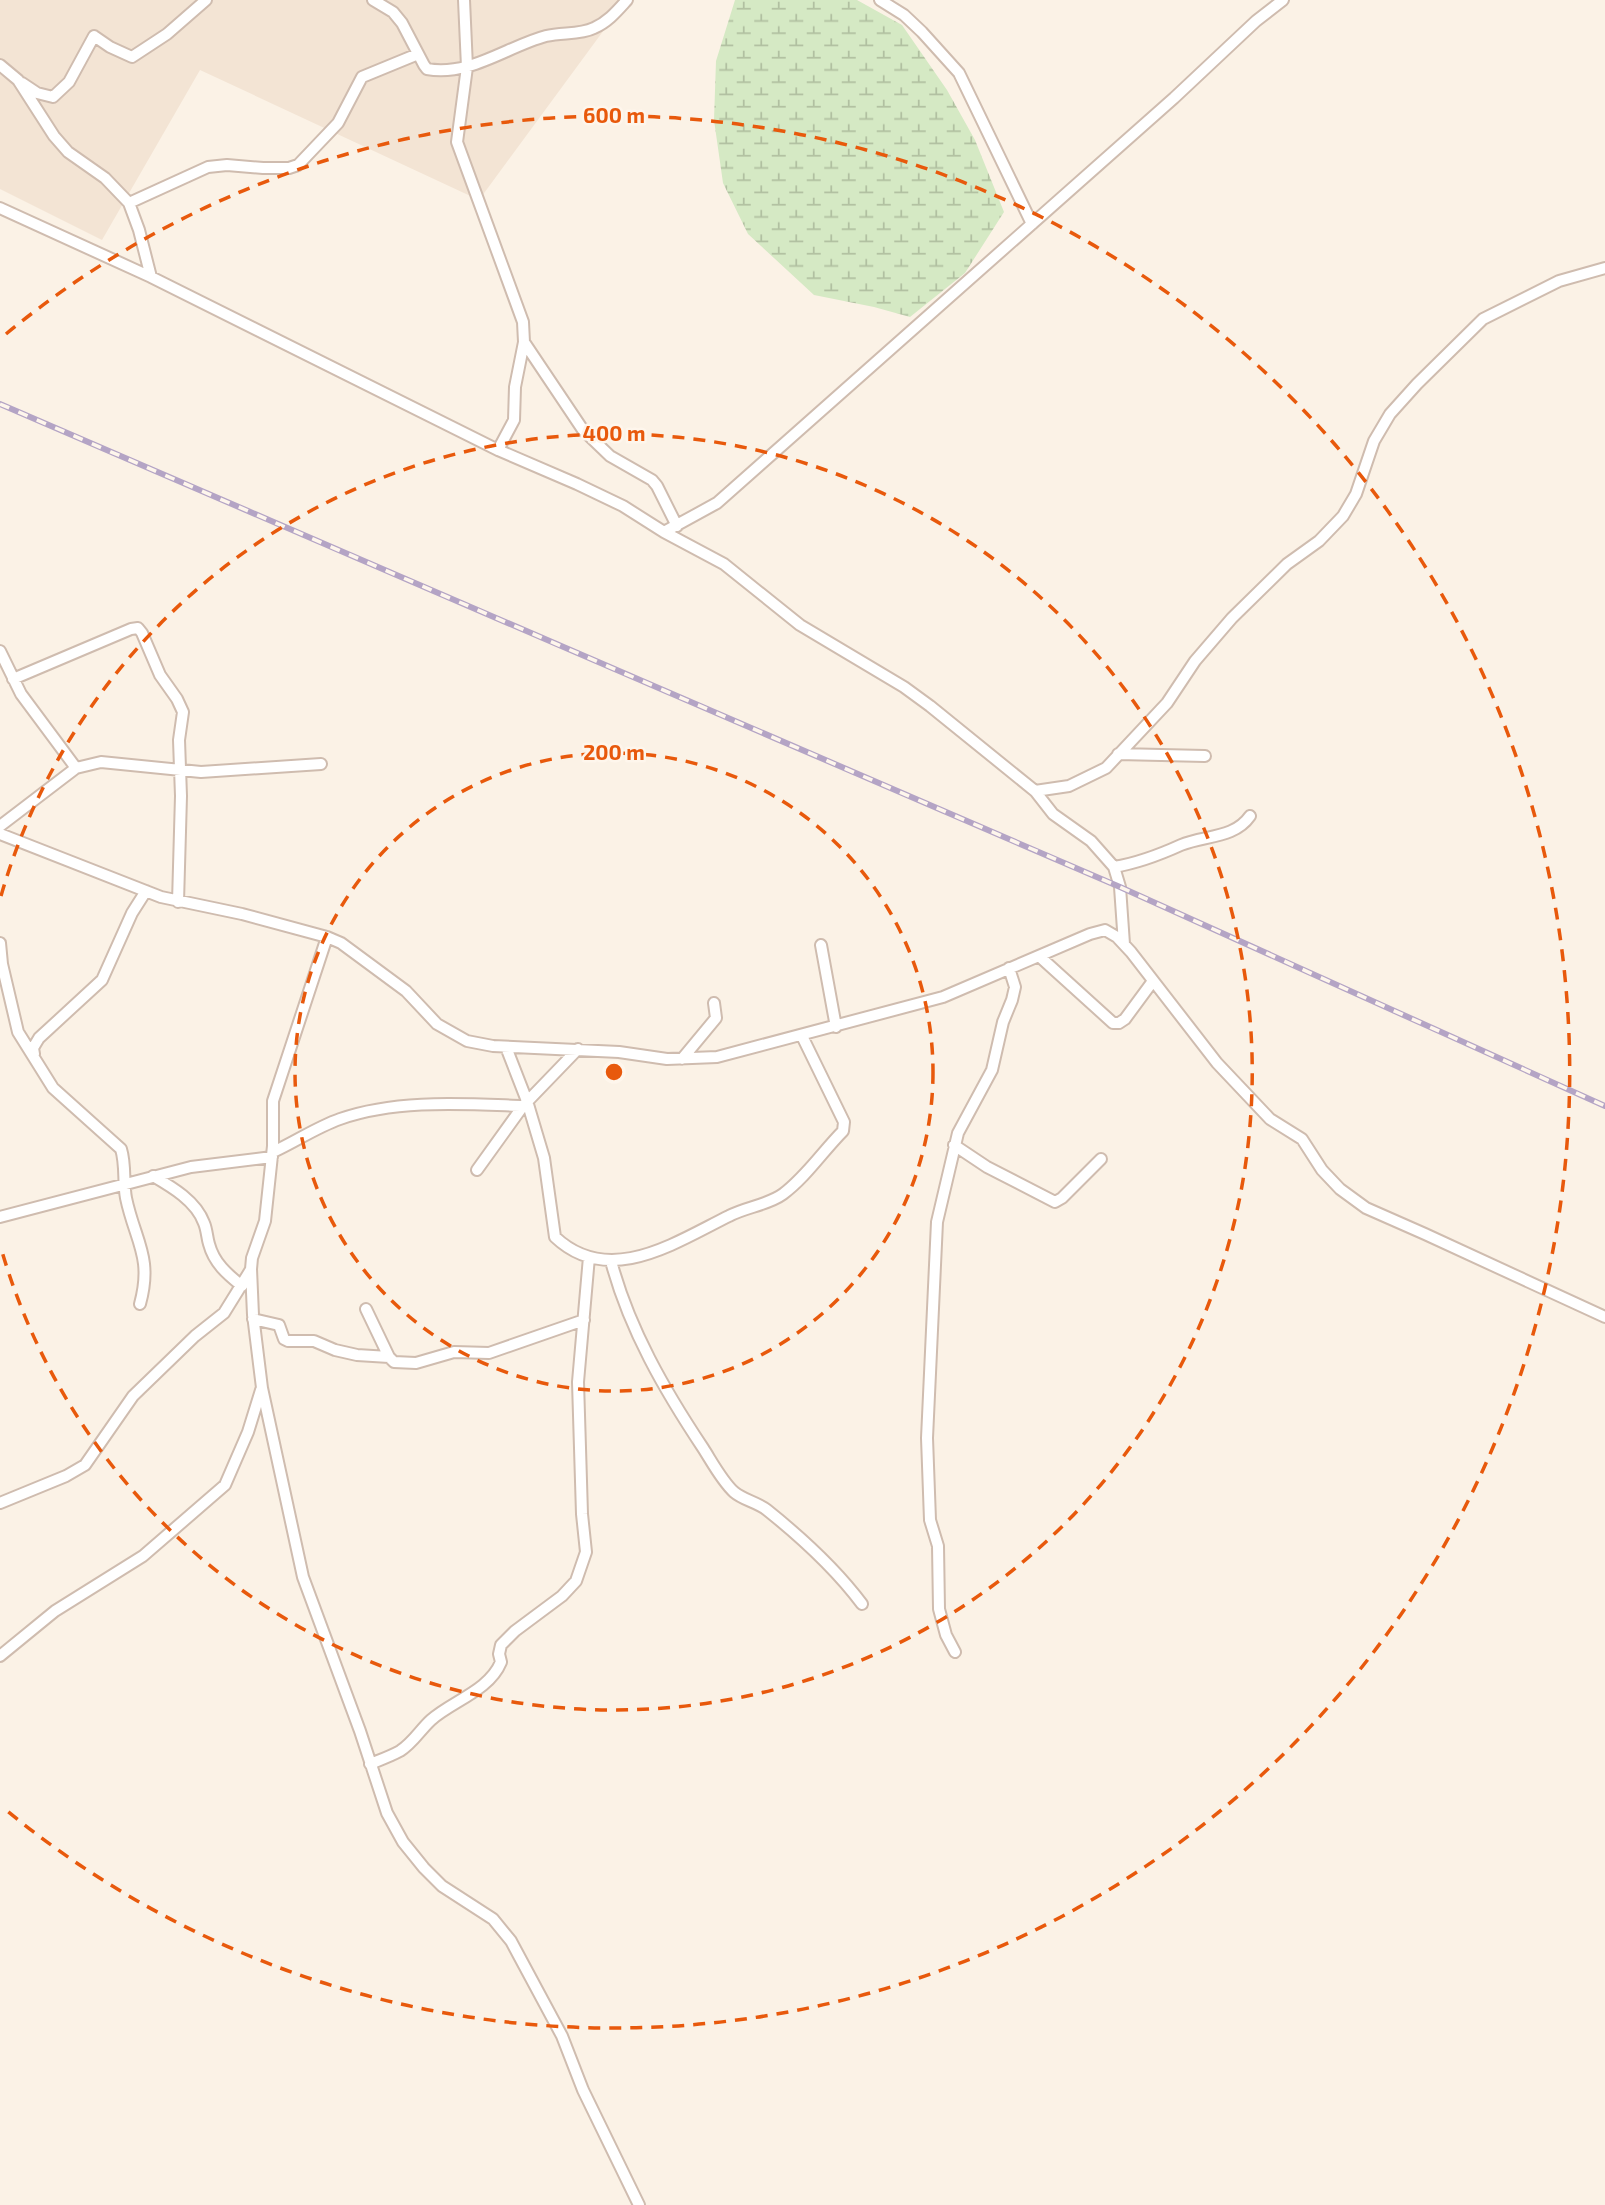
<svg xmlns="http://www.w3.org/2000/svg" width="1605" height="2205" viewBox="0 0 1605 2205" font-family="'Exo 2',sans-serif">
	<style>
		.residential { fill: #f3e4d4 }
		.wetland { fill: url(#wetland-marsh) }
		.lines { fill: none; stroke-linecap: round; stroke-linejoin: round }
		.minor-casing { stroke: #cfbcaf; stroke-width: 14 }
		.minor { stroke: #fff; stroke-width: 10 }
		.rail-casing { stroke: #b4a4c5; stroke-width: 6 }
		.rail { stroke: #fef6ec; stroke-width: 3.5; stroke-dasharray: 10; stroke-linecap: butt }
		.ring { fill: none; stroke: #e8590c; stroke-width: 3.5; stroke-dasharray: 12 9 }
		.centre { fill: #e8590c; stroke: #fef6ec; stroke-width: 3.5 }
		.ring-label { font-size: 21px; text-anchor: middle; font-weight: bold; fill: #e8590c; stroke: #fef6ec; stroke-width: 5; stroke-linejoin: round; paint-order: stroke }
	</style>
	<defs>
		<pattern id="wetland-marsh" width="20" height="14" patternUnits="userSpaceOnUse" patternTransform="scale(1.75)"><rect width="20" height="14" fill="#d5e9c4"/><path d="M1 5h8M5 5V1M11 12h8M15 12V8" fill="none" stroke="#b1c0a1"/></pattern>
	</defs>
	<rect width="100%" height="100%" fill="#fbf2e6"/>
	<path class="residential" d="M0 0H626L479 200 200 70 102 240 0 189Z"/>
	<path class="wetland" d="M735 0H857L902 25 947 90 975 140 1004 212 965 273 910 317 874 307 814 295 748 234 723 183 714 120 716 61Z"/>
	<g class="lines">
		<g class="minor-casing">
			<path id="minor" d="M373 0 393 12 402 23 424 65 427 69C469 77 508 46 546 36 562 32 580 35 594 28 608 22 617 11 627 0
				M464 0 467 67 457 142 523 322 524 342 515 387 514 420 498 450
				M880 0 904 15 922 32 959 73 1032 224
				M0 65 18 80 54 136 68 152 105 178 129 203 139 230 151 277
				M22 83 37 93 53 97 69 82 94 36 110 47 132 57 167 34 206 0
				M129 203 208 167 227 165 263 168H289L298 165 338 123 362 77 418 54
				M0 208 151 277 498 450 577 484 623 506 664 532 724 564 800 625 904 687 930 706 1035 791 1069 786 1106 768 1167 703 1195 661 1232 618 1287 564 1319 541 1343 516 1356 494 1374 441 1390 414 1417 384 1483 319 1559 281 1605 268
				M524 342 583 430 610 456 652 480 657 486 677 526
				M664 532 717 503 1174 98 1256 21 1283 0
				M0 651 21 694 76 768
				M13 679 131 629 138 628 142 633 160 675 177 699 183 712 179 740 181 796 178 902
				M1118 754 1205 756
				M1035 791 1053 814 1091 841 1114 867 1120 887 1124 944
				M0 826 76 768 101 762 201 772 321 764
				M0 834 161 897 242 914 327 937 341 943 406 991 437 1024 467 1041 493 1046 619 1052 667 1059 717 1057 943 997 1090 934 1105 930 1117 937 1131 952 1217 1063 1270 1119 1302 1139 1322 1170 1340 1189 1366 1208 1425 1234 1605 1317
				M1114 867C1138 863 1159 855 1181 845 1204 835 1234 839 1250 816
				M327 937 273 1101V1146L265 1221 252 1258 251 1269 253 1315 262 1388 303 1577 360 1731 387 1813 403 1842 424 1868 442 1886 493 1919 511 1941 562 2036 583 2090 639 2205
				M0 943 2 964 18 1032 53 1088 121 1149C126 1165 123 1182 126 1198 135 1241 153 1257 140 1304
				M821 945 836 1027
				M1039 956 1113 1023H1119L1125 1019 1153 981
				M506 1047 527 1101 544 1158 555 1237C609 1288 676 1242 729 1216 746 1207 768 1205 783 1194 806 1177 823 1151 843 1131L844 1122 802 1036
				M34 1054 33 1048 39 1038 102 980 132 913 146 891
				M682 1059 716 1018 714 1003
				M954 1145 987 1167 1055 1202 1062 1198 1101 1159
				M273 1152C295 1142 317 1127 340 1119 397 1099 464 1104 523 1106L578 1049
				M477 1170 523 1106
				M153 1176C172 1187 196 1201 204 1223 207 1230 207 1238 209 1244 214 1263 227 1274 242 1286
				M0 1217 191 1167 272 1157
				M611 1261C629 1329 665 1391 703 1448 712 1462 722 1481 734 1492 743 1500 757 1502 767 1510 802 1538 835 1568 862 1604
				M366 1309 389 1357 394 1362 416 1363 454 1352 489 1353 584 1320
				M253 1319 279 1325 284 1339 288 1341H314L335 1350 357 1355 389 1357
				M0 1503 66 1476 85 1465 133 1396 195 1336 224 1313 250 1271
				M955 1652 946 1635 939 1609 938 1546 930 1520 927 1438 937 1222 958 1133 992 1070 1003 1022 1012 1000 1015 987 1009 968
				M0 1656 55 1611 143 1556 225 1485 248 1432 261 1390
				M370 1764C380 1760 391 1756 400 1751 413 1743 420 1730 431 1720 452 1701 489 1691 501 1662L499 1654 501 1645 515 1631 562 1596 576 1581 586 1552 582 1514 578 1382 589 1257"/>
		</g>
		<use href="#minor" class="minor"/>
		<g class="rail-casing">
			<path id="rail" d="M0 404 1120 887 1605 1106"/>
		</g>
		<use href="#rail" class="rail"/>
	</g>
	<g class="ring">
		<circle cx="614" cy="1072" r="319"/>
		<path d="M1 896A638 638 0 1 1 1 1248"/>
		<path d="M6 334A956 956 0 1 1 6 1810"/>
	</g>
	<circle cx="614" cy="1072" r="10" class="centre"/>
	<g class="ring-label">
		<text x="614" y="123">600 m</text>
		<text x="614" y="441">400 m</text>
		<text x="614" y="760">200 m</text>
	</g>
</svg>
